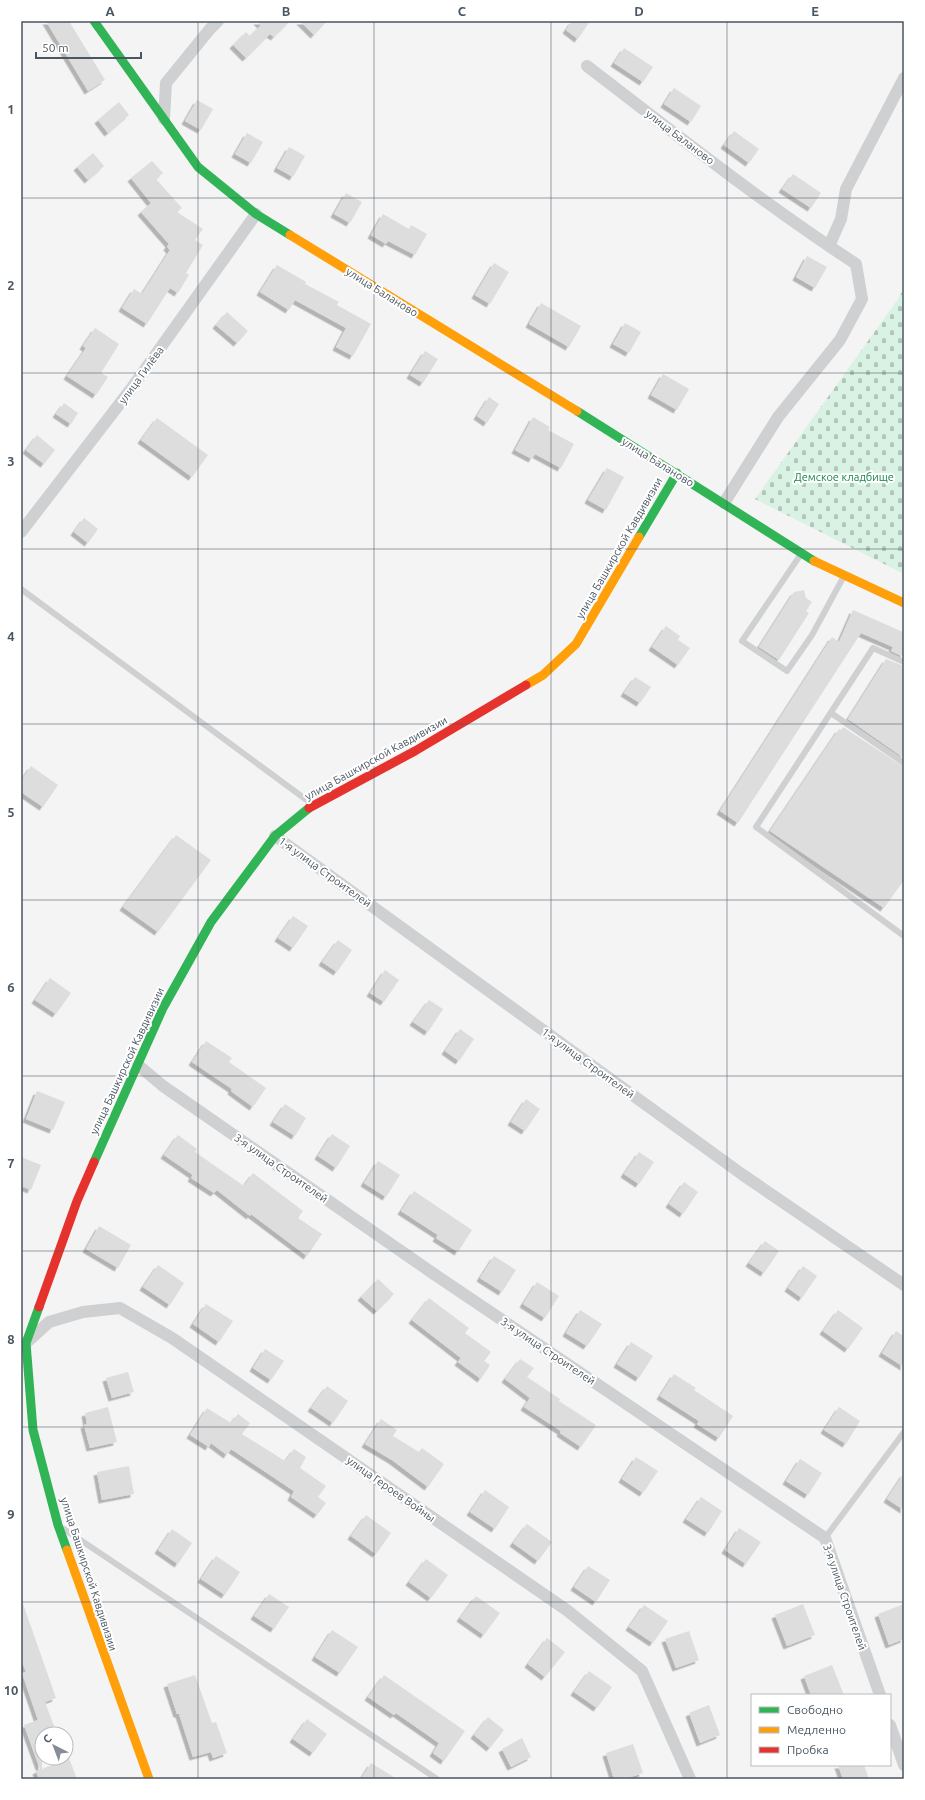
<svg xmlns="http://www.w3.org/2000/svg" width="925" height="1800" viewBox="0 0 925 1800" font-family="Ubuntu,sans-serif">
	<style>
		.cemetery { fill: url(#cemetery-stones) }
		.building { fill: #ddddde; filter: url(#shadow) }
		.lines { fill: none; stroke-linecap: round; stroke-linejoin: round }
		.lane { stroke: #ced0d2; stroke-width: 6 }
		.street { stroke: #ced0d2; stroke-width: 12 }
		.fast { stroke: #30b455; stroke-width: 9 }
		.slow { stroke: #ff9f0a; stroke-width: 9 }
		.jam { stroke: #e5322d; stroke-width: 9 }
		.grid { fill: none; stroke: #4a5661; stroke-width: 1; stroke-opacity: 0.55 }
		.labels { text-anchor: middle; stroke-width: 4; stroke-linejoin: round; paint-order: stroke }
		.street-label { font-size: 11px; fill: #4a5661; stroke: #fff }
		.park-label { font-size: 11px; fill: #17864f; stroke: #fff }
		.neatline { fill: none; stroke: #4a5661; stroke-width: 1.5 }
		.grid-label { font-size: 13px; text-anchor: middle; font-weight: bold; fill: #4a5661 }
	</style>
	<defs>
		<pattern id="cemetery-stones" width="16" height="16" patternUnits="userSpaceOnUse"><rect width="16" height="16" fill="#d9f2e3"/><path d="M2 7V4a2 2 0 0 1 4 0v3zM10 15v-3a2 2 0 0 1 4 0v3z" fill="#b2c7bb"/></pattern>
		<filter id="shadow"><feDropShadow dx="-3.5" dy="3.5" stdDeviation="0" flood-color="#0004"/></filter>
	</defs>
	<rect width="100%" height="100%" fill="#f4f4f4"/>
	<path class="cemetery" d="M904 288V574L755 499 898 299Z"/>
	<path class="building" d="M46 21H69L105 80 88 91Z
		M257 21H290L274 37 270 34 246 58 233 45 246 32 250 36 261 25Z
		M300 21H327L314 35Z
		M572 21H590L578 39 566 30Z
		M624 48 653 67 643 82 614 63Z
		M674 88 701 106 691 122 664 104Z
		M197 100 213 109 201 130 185 121Z
		M119 102 129 115 108 133 98 120Z
		M734 131 759 149 749 163 724 145Z
		M247 133 263 142 251 163 235 154Z
		M289 147 305 156 293 177 277 168Z
		M93 153 104 166 88 180 77 167Z
		M152 161 163 173 156 179 182 208 177 212 203 229 195 240 203 245 186 273 189 275 178 293 170 288 147 324 122 308 134 289 142 294 170 250 167 247 169 244 141 212 151 203 131 178Z
		M793 174 821 193 811 208 782 189Z
		M346 193 362 202 350 223 334 214Z
		M383 214 409 229 411 225 427 234 415 255 388 241 386 244 371 235Z
		M807 256 827 267 815 288 796 277Z
		M494 263 509 272 490 304 475 295Z
		M277 265 306 282 305 284 339 302 337 305 371 324 353 356 336 347 346 328 295 300 289 310 260 292Z
		M541 303 581 326 569 347 529 324Z
		M227 312 248 331 237 343 216 325Z
		M625 323 641 332 629 353 613 344Z
		M95 328 119 344 101 373 108 377 96 395 67 376 86 348 83 346Z
		M425 351 438 359 423 383 410 375Z
		M663 374 689 389 677 410 651 395Z
		M489 397 499 404 487 423 477 416Z
		M64 403 78 413 71 424 56 414Z
		M533 417 550 427 548 430 574 444 561 468 535 454 532 459 515 450Z
		M157 418 208 455 192 477 141 440Z
		M37 435 55 450 44 464 26 450Z
		M607 468 624 477 606 510 588 500Z
		M84 518 98 529 88 543 74 532Z
		M804 590 806 598 812 602 806 611 809 613 779 660 759 647 794 592Z
		M853 610 903 632 904 629V657L891 651 893 647 861 633 738 823 720 811 832 637 839 642Z
		M666 626 680 636 678 640 690 648 678 665 652 647Z
		M886 659 904 666V758L848 719Z
		M635 677 651 687 640 703 624 693Z
		M843 727 904 767V880L884 908 770 831 839 729 841 730Z
		M31 766 58 785 43 807 21 792V781Z
		M176 835 211 860 158 932 123 907Z
		M293 916 308 926 293 948 278 938Z
		M338 940 352 950 337 972 322 962Z
		M385 970 399 980 384 1002 370 993Z
		M50 978 71 993 56 1014 35 1000Z
		M429 1000 443 1009 428 1032 413 1022Z
		M460 1029 474 1039 459 1061 445 1051Z
		M206 1041 232 1058 229 1062 266 1088 253 1107 231 1091 232 1089 192 1062Z
		M37 1091 65 1102 53 1130 26 1119Z
		M526 1099 540 1109 525 1131 511 1122Z
		M285 1104 306 1118 295 1136 273 1122Z
		M332 1134 350 1146 336 1168 318 1156Z
		M178 1135 197 1149 195 1152 244 1186 253 1173 303 1211 298 1218 322 1234 307 1256 251 1214 250 1216 217 1190 214 1193 191 1178 193 1175 164 1155Z
		M639 1152 654 1162 639 1184 624 1174Z
		M21 1157 41 1165 31 1190 21 1186Z
		M378 1161 400 1175 386 1197 364 1183Z
		M684 1182 698 1192 683 1214 669 1204Z
		M414 1191 472 1230 458 1252 436 1238 438 1235 401 1211Z
		M99 1226 131 1245 118 1268 86 1249Z
		M765 1241 779 1251 764 1273 749 1263Z
		M494 1256 516 1270 502 1292 480 1278Z
		M158 1265 184 1283 170 1305 143 1287Z
		M803 1266 817 1276 802 1298 788 1288Z
		M378 1279 394 1294 377 1311 361 1297Z
		M537 1282 559 1296 545 1318 523 1304Z
		M429 1298 469 1328 465 1333 491 1352 484 1361 490 1365 481 1379 458 1362 461 1358 412 1320Z
		M206 1304 233 1321 219 1342 193 1324Z
		M580 1310 602 1324 587 1346 566 1333Z
		M838 1310 863 1328 848 1349 823 1331Z
		M896 1331 904 1336V1367L882 1353Z
		M631 1342 653 1356 639 1378 617 1364Z
		M265 1349 284 1361 271 1380 253 1368Z
		M520 1359 534 1368 527 1377 560 1399 559 1401 596 1425 581 1447 560 1433 561 1431 524 1407 530 1398 505 1379Z
		M128 1372 134 1392 112 1398 106 1378Z
		M674 1374 696 1388 694 1390 733 1416 719 1438 697 1424 699 1421 660 1396Z
		M327 1386 348 1401 333 1423 311 1408Z
		M108 1407 117 1442 90 1448 84 1425 87 1424 85 1413Z
		M839 1407 860 1421 846 1444 824 1430Z
		M207 1408 231 1423 238 1414 250 1423 242 1434 285 1461 294 1449 306 1457 300 1468 326 1486 318 1497 326 1503 317 1515 291 1497 294 1491 231 1449 227 1455 211 1443 209 1447 190 1435Z
		M381 1419 397 1430 393 1436 419 1452 422 1448 444 1464 428 1487 392 1460 365 1444Z
		M636 1457 658 1471 643 1493 622 1479Z
		M800 1459 822 1473 808 1495 786 1481Z
		M129 1466 134 1494 102 1500 97 1472Z
		M904 1473V1510L887 1499Z
		M485 1490 509 1507 495 1529 470 1512Z
		M701 1497 722 1511 708 1533 686 1519Z
		M366 1515 391 1533 376 1554 351 1536Z
		M527 1524 552 1542 538 1561 513 1543Z
		M739 1528 761 1542 746 1564 725 1550Z
		M172 1529 192 1543 178 1564 158 1550Z
		M216 1556 240 1572 225 1595 201 1579Z
		M426 1559 448 1575 431 1598 409 1582Z
		M588 1566 610 1580 596 1602 574 1587Z
		M269 1594 289 1607 274 1629 254 1616Z
		M476 1596 500 1613 484 1635 460 1618Z
		M22 1601 56 1698 45 1702 57 1734H42V1769L69 1758 77 1779H39L36 1771 40 1769 24 1725 38 1720 22 1673 26 1672 21 1659Z
		M803 1604 815 1635 787 1646 775 1615Z
		M904 1604V1639L889 1645 878 1614Z
		M644 1605 668 1621 653 1643 629 1627Z
		M332 1630 358 1647 340 1673 315 1657Z
		M689 1631 699 1660 676 1668 665 1639Z
		M547 1638 565 1652 545 1677 528 1664Z
		M832 1665 844 1695H811L804 1676Z
		M589 1671 612 1687 597 1708 574 1692Z
		M195 1675 212 1723 216 1722 227 1753 213 1758 211 1752 193 1757 179 1714H177L167 1684Z
		M384 1675 465 1731 444 1761 433 1753 439 1743 396 1713 394 1715 368 1697Z
		M709 1705 720 1735 700 1743 689 1713Z
		M488 1717 504 1730 490 1748 474 1735Z
		M307 1719 327 1734 313 1753 293 1739Z
		M522 1738 531 1757 511 1767 502 1749Z
		M633 1744 643 1773 625 1779H614L606 1753Z
		M371 1763 397 1779H361Z
		M838 1765H864L869 1779H843Z"/>
	<g class="lines">
		<path class="lane" d="M801 554 742 641 787 671 812 635 844 576
			M21 589 312 804
			M904 662 873 648 756 827 904 936
			M831 713 904 763
			M64 1529 437 1779
			M825 1538 904 1432"/>
		<path class="street" d="M587 66C675 134 763 203 856 264L862 299 840 340 778 417 724 503
			M164 119 166 83 210 29 218 21
			M829 246 841 219 846 189 904 78
			M21 532 131 389 256 214
			M275 836 743 1175 904 1285
			M138 1065 163 1086 431 1272 825 1538 880 1695
			M27 1342 49 1322 83 1312 120 1308 172 1338 568 1611 642 1671 690 1779
			M890 1725 904 1765"/>
		<path class="fast" d="M94 21 198 167 256 214 290 235
			M577 411 814 561
			M639 537 677 473
			M94 1162 163 1008 211 922 275 836 309 808
			M39 1307 26 1343 33 1430 58 1525 67 1550"/>
		<path class="slow" d="M290 235 577 411
			M814 561 904 603
			M526 685 543 675 576 644 639 537
			M67 1550 149 1779"/>
		<path class="jam" d="M309 808 415 751 526 685
			M39 1307 77 1201 94 1162"/>
	</g>
	<path class="grid" d="M198 21V1779M374 21V1779M551 21V1779M727 21V1779M21 198H904M21 373H904M21 549H904M21 724H904M21 900H904M21 1076H904M21 1251H904M21 1427H904M21 1602H904"/>
	<g class="labels">
		<g class="street-label">
			<text transform="translate(680 137) rotate(37)" y="4">улица Баланово</text>
			<text transform="translate(382 292) rotate(32)" y="4">улица Баланово</text>
			<text transform="translate(141 375) rotate(-54)" y="4">улица Гилёва</text>
			<text transform="translate(658 462) rotate(32)" y="4">улица Баланово</text>
			<text transform="translate(619 548) rotate(-60)" y="4">улица Башкирской Кавдивизии</text>
			<text transform="translate(376 758) rotate(-29)" y="4">улица Башкирской Кавдивизии</text>
			<text transform="translate(325 872) rotate(36)" y="4">1-я улица Строителей</text>
			<text transform="translate(127 1061) rotate(-65)" y="4">улица Башкирской Кавдивизии</text>
			<text transform="translate(588 1063) rotate(36)" y="4">1-я улица Строителей</text>
			<text transform="translate(281 1168) rotate(35)" y="4">3-я улица Строителей</text>
			<text transform="translate(548 1351) rotate(34)" y="4">3-я улица Строителей</text>
			<text transform="translate(391 1489) rotate(35)" y="4">улица Героев Войны</text>
			<text transform="translate(89 1574) rotate(72)" y="4">улица Башкирской Кавдивизии</text>
			<text transform="translate(845 1597) rotate(71)" y="4">3-я улица Строителей</text>
		</g>
		<g class="park-label">
			<text x="844" y="481">Демское кладбище</text>
		</g>
	</g>
	<rect width="925" height="1800" fill="none" stroke="#ffffff" stroke-width="44"/>
	<rect x="751" y="1694" width="140" height="72" fill="#ffffff" stroke="#b7bbc0"/>
	<rect x="759" y="1707" width="20" height="6" fill="#30b455" stroke="#b7bbc0"/>
	<text x="787" y="1714" font-size="12" fill="#4a5661">Свободно</text>
	<rect x="759" y="1727" width="20" height="6" fill="#ff9f0a" stroke="#b7bbc0"/>
	<text x="787" y="1734" font-size="12" fill="#4a5661">Медленно</text>
	<rect x="759" y="1747" width="20" height="6" fill="#e5322d" stroke="#b7bbc0"/>
	<text x="787" y="1754" font-size="12" fill="#4a5661">Пробка</text>
	<g transform="translate(54 1746) rotate(318)"><circle r="19" fill="#ffffff" stroke="#b7bbc0"/>
	<path d="M0-3L7 15L0 10L-7 15Z" fill="#868d94"/>
	<text y="-6" font-size="11" font-weight="bold" text-anchor="middle" fill="#4a5661">С</text>
	</g>
	<path d="M36 52v6h105v-6" fill="none" stroke="#4a5661" stroke-width="2"/>
	<text x="42" y="52" font-size="12" fill="#4a5661" stroke="#ffffff" stroke-width="3" paint-order="stroke">50 m</text>
	<rect x="22" y="22" width="881" height="1756" class="neatline"/>
	<g class="grid-label">
		<text x="110" y="16">A</text>
		<text x="286" y="16">B</text>
		<text x="462" y="16">C</text>
		<text x="639" y="16">D</text>
		<text x="815" y="16">E</text>
		<text x="11" y="114">1</text>
		<text x="11" y="290">2</text>
		<text x="11" y="466">3</text>
		<text x="11" y="641">4</text>
		<text x="11" y="817">5</text>
		<text x="11" y="992">6</text>
		<text x="11" y="1168">7</text>
		<text x="11" y="1344">8</text>
		<text x="11" y="1519">9</text>
		<text x="11" y="1695">10</text>
	</g>
</svg>
